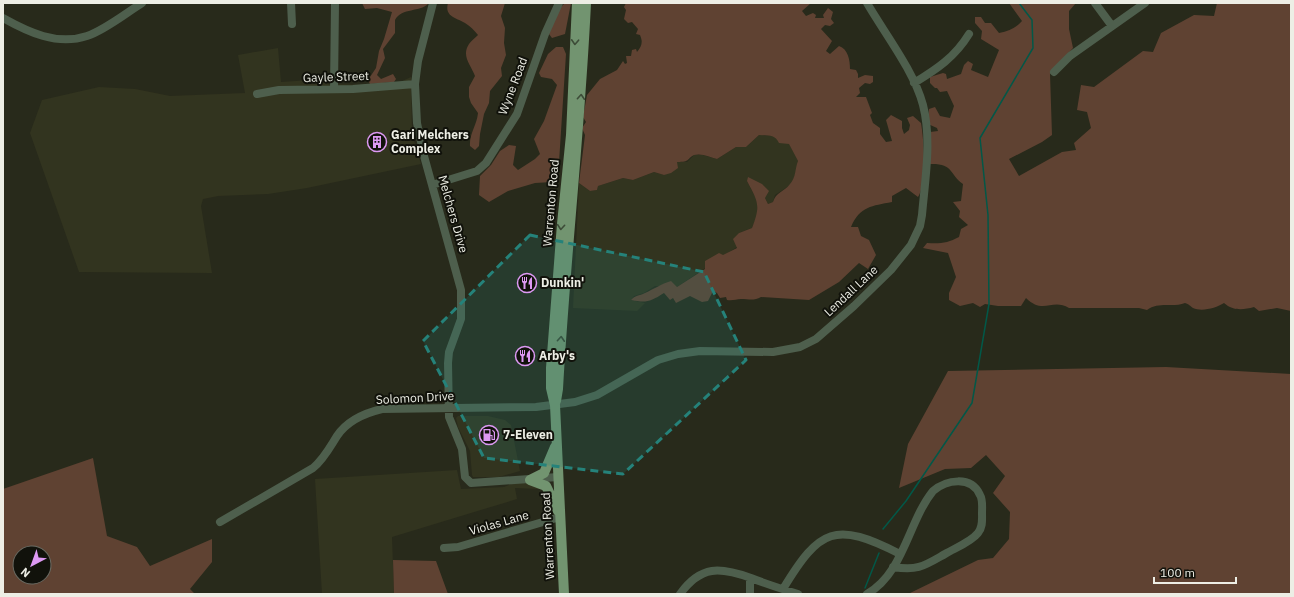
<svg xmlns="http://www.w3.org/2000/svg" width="1294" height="597" viewBox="0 0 1294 597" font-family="'IBM Plex Sans',sans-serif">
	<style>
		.built { fill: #32341f }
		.green { fill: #5f4232; fill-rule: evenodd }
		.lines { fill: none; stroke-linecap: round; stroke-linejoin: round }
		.stream { stroke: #025848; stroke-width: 1.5 }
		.minor { stroke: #4e5f4d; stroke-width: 8 }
		.major { stroke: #729470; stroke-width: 10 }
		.oneway { stroke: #3d4c38 }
		.marked { fill: #25827a; fill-opacity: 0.2; stroke: #25827a; stroke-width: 3; stroke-dasharray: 8 5; stroke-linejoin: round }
		.labels { text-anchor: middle; stroke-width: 4; stroke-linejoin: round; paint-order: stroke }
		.street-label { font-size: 12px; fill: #edeee5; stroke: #11120b }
		.poi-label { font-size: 12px; font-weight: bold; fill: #edeee5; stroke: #11120b; text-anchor: start }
	</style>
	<rect width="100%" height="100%" fill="#282a1b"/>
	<path class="built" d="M278 48 281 82 325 79V84L376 85 398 83 411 77 412 134 421 164 307 188 268 194 218 196 203 199 201 206 212 273 79 272 30 133 42 100 99 87 135 89 170 96 245 93 238 55Z
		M759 135 773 136 789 143 798 161 797 170 792 184 775 195 773 202 768 204 765 198 747 181 758 202 757 217 752 228 739 233 737 247 677 287 655 286 644 293 634 296 631 300 645 303 637 311 573 308 579 183 590 191 597 190 598 186 623 178 633 180 654 172 664 175 677 162H687L694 155H703L717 159 736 147H746Z
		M458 416H488L505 420 511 425 520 471 499 477H473L472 475 470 451 458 427 456 418Z
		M457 470 461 489 504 487 533 475 539 489 515 488 517 499 392 537 394 594H322L315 479Z"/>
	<path class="green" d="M362 3H429C420 13 402 7 395 20V33L383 49 385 58 377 75 381 79 393 74 396 79 394 82 370 84 368 80 376 68 379 51 384 39 392 12 377 8 365 9Z
		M448 3H505L501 16 505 28 504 43 506 55 501 68 502 76 490 91 489 103 484 114 480 134 479 146 475 150 470 146C469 134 477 125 478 113L471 103 469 97V87L475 76C471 65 461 56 469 44 471 41 475 38 478 35 474 30 470 26 465 23 457 18 444 17 448 3Z
		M565 3H571L565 34 552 38 549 34 557 11Z
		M626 3H811L802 11 806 16 813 13 816 15 815 18H824L823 15 828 8 833 12 831 19 834 23 830 26 825 25 821 29 832 41 826 51 830 54 839 46C848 49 850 60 850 69L856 70 858 74V78L865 75 873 76V82L870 84 865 83 859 88 860 93 856 97H866L872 113 870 115 873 123 880 128V134L886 142 892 141 886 120 891 115 902 121V128L904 134 909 130 910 125 907 118 913 116 921 123C924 140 927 183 918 197L906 188 892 196V202C872 206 860 206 851 227H858L861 236 869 240 876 255 868 269 859 263 839 282 809 300 761 297C754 301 749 299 741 299 736 299 733 301 727 300L726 297 720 298 717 293 713 291 708 301 702 302 690 296 676 303 673 298 670 300 664 293C650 302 646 303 631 300 635 295 639 296 645 293 654 289 661 284 671 281L677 287 705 269V261L719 253 723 255 737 248 733 239 739 233 752 228C761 205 758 202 747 181L748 177 762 184 769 191 765 198 768 204 773 202C776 192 784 192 790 184 796 178 795 168 798 161L789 144 779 143C775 134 769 136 759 135L746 147H736L717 159C710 157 702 153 694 155 686 159 691 162 677 162L678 168 671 173 664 175 654 172 633 180 623 178 598 186 597 190 590 191 579 183 585 135 582 128 586 122 583 117 587 95 600 79 617 70 623 61 625 64 627 63 626 56H631L632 50 636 49 637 52C642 46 643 42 640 35L636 34 638 29 632 22 628 23 624 19 626 10 624 7Z
		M1009 3H1076L1069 11V29L1073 48 1050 74 1052 135 1042 142 1009 159 1019 176 1062 152 1076 150 1074 143 1091 128 1087 112 1077 110 1081 85 1094 87 1143 51 1153 52 1161 33 1194 15 1214 16 1217 3H1291V311L1277 308 1259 311 1254 307C1243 310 1233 311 1224 303 1216 308 1202 312 1193 308 1190 306 1189 304 1185 303 1173 308 1159 301 1147 310L1139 308H1069C1052 298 1043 315 1026 298L1021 306H998L985 304 980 307 973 303 960 306 949 300V293L956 277 948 253 923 248 927 243C940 244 948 243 959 237L961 229 968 225 959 217 960 211 953 202 961 201 963 184C949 174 954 163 929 164L930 132 938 131 937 128 928 124 929 109 935 107 940 116 950 118 954 106 947 91 940 92 937 88H935L930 83V77L943 73 946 74 947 79 961 74 964 65 968 61 973 64 971 70 988 77 999 50 981 39 982 31 975 23V17H981L985 23H991L999 33C1009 31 1016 28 1022 21Z
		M556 47H563L566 54 558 178 552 182 535 183 508 191 489 202 479 195 480 176 491 165 500 151 509 145 516 146 513 165 518 170 535 159 540 154 534 139 544 121 557 85 552 79 541 77 539 73 548 54Z
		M1166 367 1291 374V594H908L978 560 993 558 1009 539 1010 512 993 493 1005 476 986 455 971 468 945 469 899 488 908 444 948 371Z
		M93 458 107 536 137 547 150 566 212 539V562L190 589 195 594H3V489ZM20 553H44V577H20Z
		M393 560 436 561 448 594H394Z"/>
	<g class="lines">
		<path class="stream" d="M883 529 906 501 972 403 989 304 988 215 980 138 1033 48 1032 20 1019 3
			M865 588 879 553"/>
		<path class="minor" d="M291 3 292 24
			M433 3 418 61 415 84 417 123 424 156 461 290V319L449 352 448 363 449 417 462 449 465 477 471 483 558 477
			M1095 3 1112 26
			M3 18C28 32 57 46 87 36 105 30 126 13 142 3
			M1054 72 1070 56 1145 3
			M914 83C937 69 955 57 969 34
			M334 89 335 3
			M257 94 279 90 353 89 415 84
			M432 185 477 171 486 163 517 114 545 34 559 3
			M220 522 313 468C324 459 330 447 337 436 347 421 365 413 382 409L536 407 575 402 597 395 658 360 678 354 700 351 773 352 800 347 816 339 854 306 891 270 911 245 920 226 922 215C925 180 932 140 923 105 914 71 885 34 867 3
			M444 548 458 547 560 517
			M783 589C820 528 835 521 900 554
			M680 594C701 565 720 567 751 578 766 584 782 589 798 594
			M750 594V578
			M867 594C904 573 908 522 933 491 946 480 971 475 980 495 983 500 982 507 982 513 982 520 983 527 978 533 971 542 955 548 945 554 924 566 918 571 893 567"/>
		<path class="major" d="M556 401 558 389C565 260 580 132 586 3
			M530 480 546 486 558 511
			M530 480 544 473 555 447
			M564 594 555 405 551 388V368L562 224 571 135 577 3"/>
	</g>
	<defs><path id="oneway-chevron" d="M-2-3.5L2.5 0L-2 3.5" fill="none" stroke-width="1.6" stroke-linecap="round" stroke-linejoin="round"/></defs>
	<g class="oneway">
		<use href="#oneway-chevron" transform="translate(575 42) rotate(93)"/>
		<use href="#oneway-chevron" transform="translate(581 97) rotate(-86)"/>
		<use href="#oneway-chevron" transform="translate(561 227) rotate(95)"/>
		<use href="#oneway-chevron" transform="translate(561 339) rotate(-86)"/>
	</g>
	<path class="marked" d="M530 235 704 272 746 360 623 474 484 458 423 341Z"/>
	<defs>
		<g id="building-ring" transform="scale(1)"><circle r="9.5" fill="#11120b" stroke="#dd99f3" stroke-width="1.5"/><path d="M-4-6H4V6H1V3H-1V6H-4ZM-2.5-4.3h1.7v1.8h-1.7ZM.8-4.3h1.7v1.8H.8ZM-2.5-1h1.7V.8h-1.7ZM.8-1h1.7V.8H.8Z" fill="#dd99f3"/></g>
		<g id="restaurant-ring" transform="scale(1)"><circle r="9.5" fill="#11120b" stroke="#dd99f3" stroke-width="1.5"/><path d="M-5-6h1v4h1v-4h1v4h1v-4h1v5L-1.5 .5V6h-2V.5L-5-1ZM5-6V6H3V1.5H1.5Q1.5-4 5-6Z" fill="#dd99f3"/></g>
		<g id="fuel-ring" transform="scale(1)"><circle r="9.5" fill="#11120b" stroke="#dd99f3" stroke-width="1.5"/><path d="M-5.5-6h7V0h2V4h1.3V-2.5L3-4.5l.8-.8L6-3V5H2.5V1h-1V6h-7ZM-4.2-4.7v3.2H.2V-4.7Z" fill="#dd99f3"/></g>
	</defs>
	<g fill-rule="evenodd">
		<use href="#building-ring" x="377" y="142"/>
		<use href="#restaurant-ring" x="527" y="283"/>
		<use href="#restaurant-ring" x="525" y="356"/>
		<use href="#fuel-ring" x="489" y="435"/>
	</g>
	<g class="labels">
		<g class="street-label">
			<text transform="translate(336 77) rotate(-2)" y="4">Gayle Street</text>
			<text transform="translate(513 86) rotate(-69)" y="4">Wyne Road</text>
			<text transform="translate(551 203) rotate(-85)" y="4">Warrenton Road</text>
			<text transform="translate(453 214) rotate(74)" y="4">Melchers Drive</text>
			<text transform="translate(851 291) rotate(-43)" y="4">Lendall Lane</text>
			<text transform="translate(415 398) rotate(-3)" y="4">Solomon Drive</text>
			<text transform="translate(499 523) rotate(-16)" y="4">Violas Lane</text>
			<text transform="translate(548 536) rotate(-93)" y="4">Warrenton Road</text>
		</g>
		<g class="poi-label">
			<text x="391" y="139">Gari Melchers<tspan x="391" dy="14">Complex</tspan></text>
			<text x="541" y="287">Dunkin'</text>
			<text x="539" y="360">Arby's</text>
			<text x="503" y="439">7-Eleven</text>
		</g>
	</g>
	<rect width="1294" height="597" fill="none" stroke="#edeee5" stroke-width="8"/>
	<g transform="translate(32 565) rotate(221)"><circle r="19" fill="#11120b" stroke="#696a62"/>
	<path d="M0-3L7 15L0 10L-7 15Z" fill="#dd99f3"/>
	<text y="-6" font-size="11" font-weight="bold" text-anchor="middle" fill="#edeee5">N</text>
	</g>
	<path d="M1154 577v6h82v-6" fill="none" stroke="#edeee5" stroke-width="2"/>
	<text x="1160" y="577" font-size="12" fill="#edeee5" stroke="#11120b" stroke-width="3" paint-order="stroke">100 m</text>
</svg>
